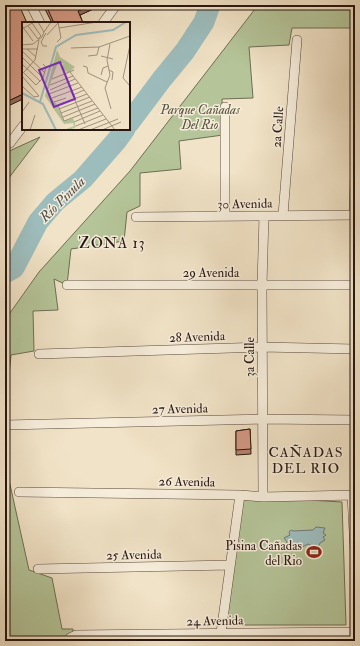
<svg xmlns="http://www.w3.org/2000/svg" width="360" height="646" viewBox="0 0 360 646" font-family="'IM FELL Double Pica',serif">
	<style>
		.green { fill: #b5c599; stroke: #6e6e54 }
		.water { fill: #9dbdbd; stroke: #6e7a78 }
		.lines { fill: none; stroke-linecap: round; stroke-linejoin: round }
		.river { stroke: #9dbdbd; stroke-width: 21 }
		.minor-casing { stroke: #5a493e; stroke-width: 10 }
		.minor { stroke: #f6eddb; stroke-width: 9 }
		.wall { fill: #b88472; stroke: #281610 }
		.shaded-wall { fill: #966c5d; stroke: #281610 }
		.building { fill: #d69a85; stroke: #281610 }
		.labels { text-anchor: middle; stroke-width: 3; stroke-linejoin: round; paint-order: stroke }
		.park-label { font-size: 13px; font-style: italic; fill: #595340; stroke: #f6eddb }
		.street-label { font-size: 13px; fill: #281610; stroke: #f6eddb }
		.poi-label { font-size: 13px; fill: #281610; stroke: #f6eddb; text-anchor: end }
		.water-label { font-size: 14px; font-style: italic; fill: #51504d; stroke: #f6eddb }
		.neighbourhood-label { font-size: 14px; letter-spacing: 1px; fill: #281610; stroke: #f6eddb }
		.quarter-label { font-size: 15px; letter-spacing: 1px; fill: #281610; stroke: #f6eddb }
		.inset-river { fill: none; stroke: #9dbdbd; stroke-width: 2 }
		.inset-road { fill: none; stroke: #a1917e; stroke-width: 1 }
		.view { fill: #7b2cbf; fill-opacity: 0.15; stroke: #7b2cbf; stroke-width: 2 }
		.inset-edge { fill: none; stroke: #281610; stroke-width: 2 }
	</style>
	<rect width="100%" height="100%" fill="#f1e3c7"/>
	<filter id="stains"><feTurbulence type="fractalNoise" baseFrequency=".005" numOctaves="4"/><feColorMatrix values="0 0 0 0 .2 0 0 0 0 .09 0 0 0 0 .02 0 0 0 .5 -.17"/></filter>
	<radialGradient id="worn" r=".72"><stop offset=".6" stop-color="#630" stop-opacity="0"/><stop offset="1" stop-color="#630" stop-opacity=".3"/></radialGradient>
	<path class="green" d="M256 5H355V28H292L289 45 249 47 253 98 222 99 223 135 179 141 181 169 140 173V206L127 212 124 241 71 249 67 285 54 279 58 310 33 311 34 351 11 355 8 387H5V320L39 272 130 171 255 9Z
		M40 137 5 183V153Z
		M5 462 29 570 52 578 62 629H73V641H5Z
		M241 496 342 502 346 625H226Z"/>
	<path class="water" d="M316 527 325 528 323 533 326 535 323 537 325 540 320 543 318 547 315 545 312 546 308 544 302 547 296 544 290 547 287 545V542L284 538 290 535 289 532 291 530 293 531 313 530Z"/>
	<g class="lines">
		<path class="river" d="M129 123 162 79 185 51 204 22 210 5
			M5 273 14 268 38 222 55 202 83 179 117 140 125 129"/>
		<g class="minor-casing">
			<path id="minor" d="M31 5 40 23
				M103 23 116 5
				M5 145 10 143 23 126
				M283 215 297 40
				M354 215 355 179
				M225 216V107
				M136 217 355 215
				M67 285H355
				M39 354 262 347 355 349
				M5 425 263 419 355 420
				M19 492 240 495 263 497 355 495
				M352 495 355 551
				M263 497 262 285 264 216
				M38 569 230 565
				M221 633 240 495
				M68 641 70 638 76 635 355 632"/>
		</g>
		<use href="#minor" class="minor"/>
	</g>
	<path class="wall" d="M43 5H102L80 15 83 23H52Z
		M250 429 251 454 236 455V431Z"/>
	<path class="shaded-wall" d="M92 5H102L78 16V11Z
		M23 94V99L6 107V102Z"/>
	<path class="building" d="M5 5H19L27 23H23V74L22 75 23 77V94L6 102 5 101Z
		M46 5H92L78 11 83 23H54Z
		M250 429 251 449 236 450V431Z"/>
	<defs>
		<g id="stadium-bare" transform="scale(1.2)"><path d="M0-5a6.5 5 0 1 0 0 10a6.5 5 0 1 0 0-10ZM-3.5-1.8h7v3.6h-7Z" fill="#8f2418" stroke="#f6eddb" stroke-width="2.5" paint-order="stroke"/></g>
	</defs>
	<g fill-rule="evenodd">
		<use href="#stadium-bare" x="314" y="552"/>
	</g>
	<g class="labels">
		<g class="park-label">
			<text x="200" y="114">Parque Cañadas<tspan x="200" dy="15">Del Rio</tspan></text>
		</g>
		<g class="street-label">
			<text transform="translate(277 127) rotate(-86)" y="5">2a Calle</text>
			<text transform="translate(245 203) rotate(-1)" y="5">30 Avenida</text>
			<text x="211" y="277">29 Avenida</text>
			<text transform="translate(197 336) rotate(-2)" y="5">28 Avenida</text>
			<text transform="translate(249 357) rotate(-90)" y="5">3a Calle</text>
			<text transform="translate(180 408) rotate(-1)" y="5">27 Avenida</text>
			<text transform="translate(187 481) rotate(1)" y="5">26 Avenida</text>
			<text transform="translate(134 554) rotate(-1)" y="5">25 Avenida</text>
			<text transform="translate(215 620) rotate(-1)" y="5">24 Avenida</text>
		</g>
		<g class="poi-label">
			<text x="302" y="550">Pisina Cañadas<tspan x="302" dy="15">del Rio</tspan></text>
		</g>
		<g class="water-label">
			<text transform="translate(62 199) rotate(-45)" y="5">Río Pinula</text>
		</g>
		<g class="neighbourhood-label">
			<text x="306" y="457">CAÑADAS<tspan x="306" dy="16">DEL RIO</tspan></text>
		</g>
		<g class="quarter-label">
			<text x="112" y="248">ZONA 13</text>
		</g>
	</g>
	<g transform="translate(22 22)">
		<rect width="108" height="108" fill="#f1e3c7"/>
		<path d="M35 28 38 35 53 45 46 51 41 47V41L35 43 25 71 35 83 42 99 51 96 54 105 48 108 44 107 52 104 51 101 42 102 23 74Z" fill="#b5c599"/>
		<path class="inset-river" d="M0 71 21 82 34 108M18 80 34 25 54 13 91 8 104 0"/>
		<path class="inset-road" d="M0 4 11 19M6 4 16 17 19 14 10 1M37 6 75 0M0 7 12 0M22 10 29 0M24 11 19 20 21 24H25M25 13 36 1M35 20 39 16 36 0M88 22 85 38 88 53 83 66 89 87M0 23 11 22 20 15 22 10 16 0M108 23 101 56 108 64M49 26 77 25 108 14M0 27H16M5 27 14 35M0 29 23 51M66 34 75 33 77 25M79 34 91 37M0 35 21 56M0 42 18 59M61 44 65 45 66 51 85 60M87 48 91 50 90 58M0 49 14 63 21 56 24 45 21 42M2 50 13 38 17 18M48 50 93 108M79 53 81 46 86 44M0 54 17 74 12 75 0 64M30 57 52 48M28 63 51 54M28 68 53 57M49 69 63 102M27 72 56 61M65 72 36 83 42 99 76 86M51 73 62 68M30 76 60 65M32 80 44 76M37 87 68 75M0 90 7 80M39 91 70 79M41 95 73 82M52 100 78 89M54 104 81 93M8 108 13 93M56 108 84 97M68 108 96 97M80 108 99 100"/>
		<path class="view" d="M38 40 53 77 32 85 17 48Z"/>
		<rect width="108" height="108" class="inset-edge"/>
	</g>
	<rect width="360" height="646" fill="none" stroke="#f1e3c7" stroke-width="20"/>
	<rect x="6" y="6" width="348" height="634" fill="none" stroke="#281610" stroke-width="2"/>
	<rect x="10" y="10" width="340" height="626" fill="none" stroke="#281610"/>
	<rect width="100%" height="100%" filter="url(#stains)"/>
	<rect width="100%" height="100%" fill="url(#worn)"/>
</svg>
